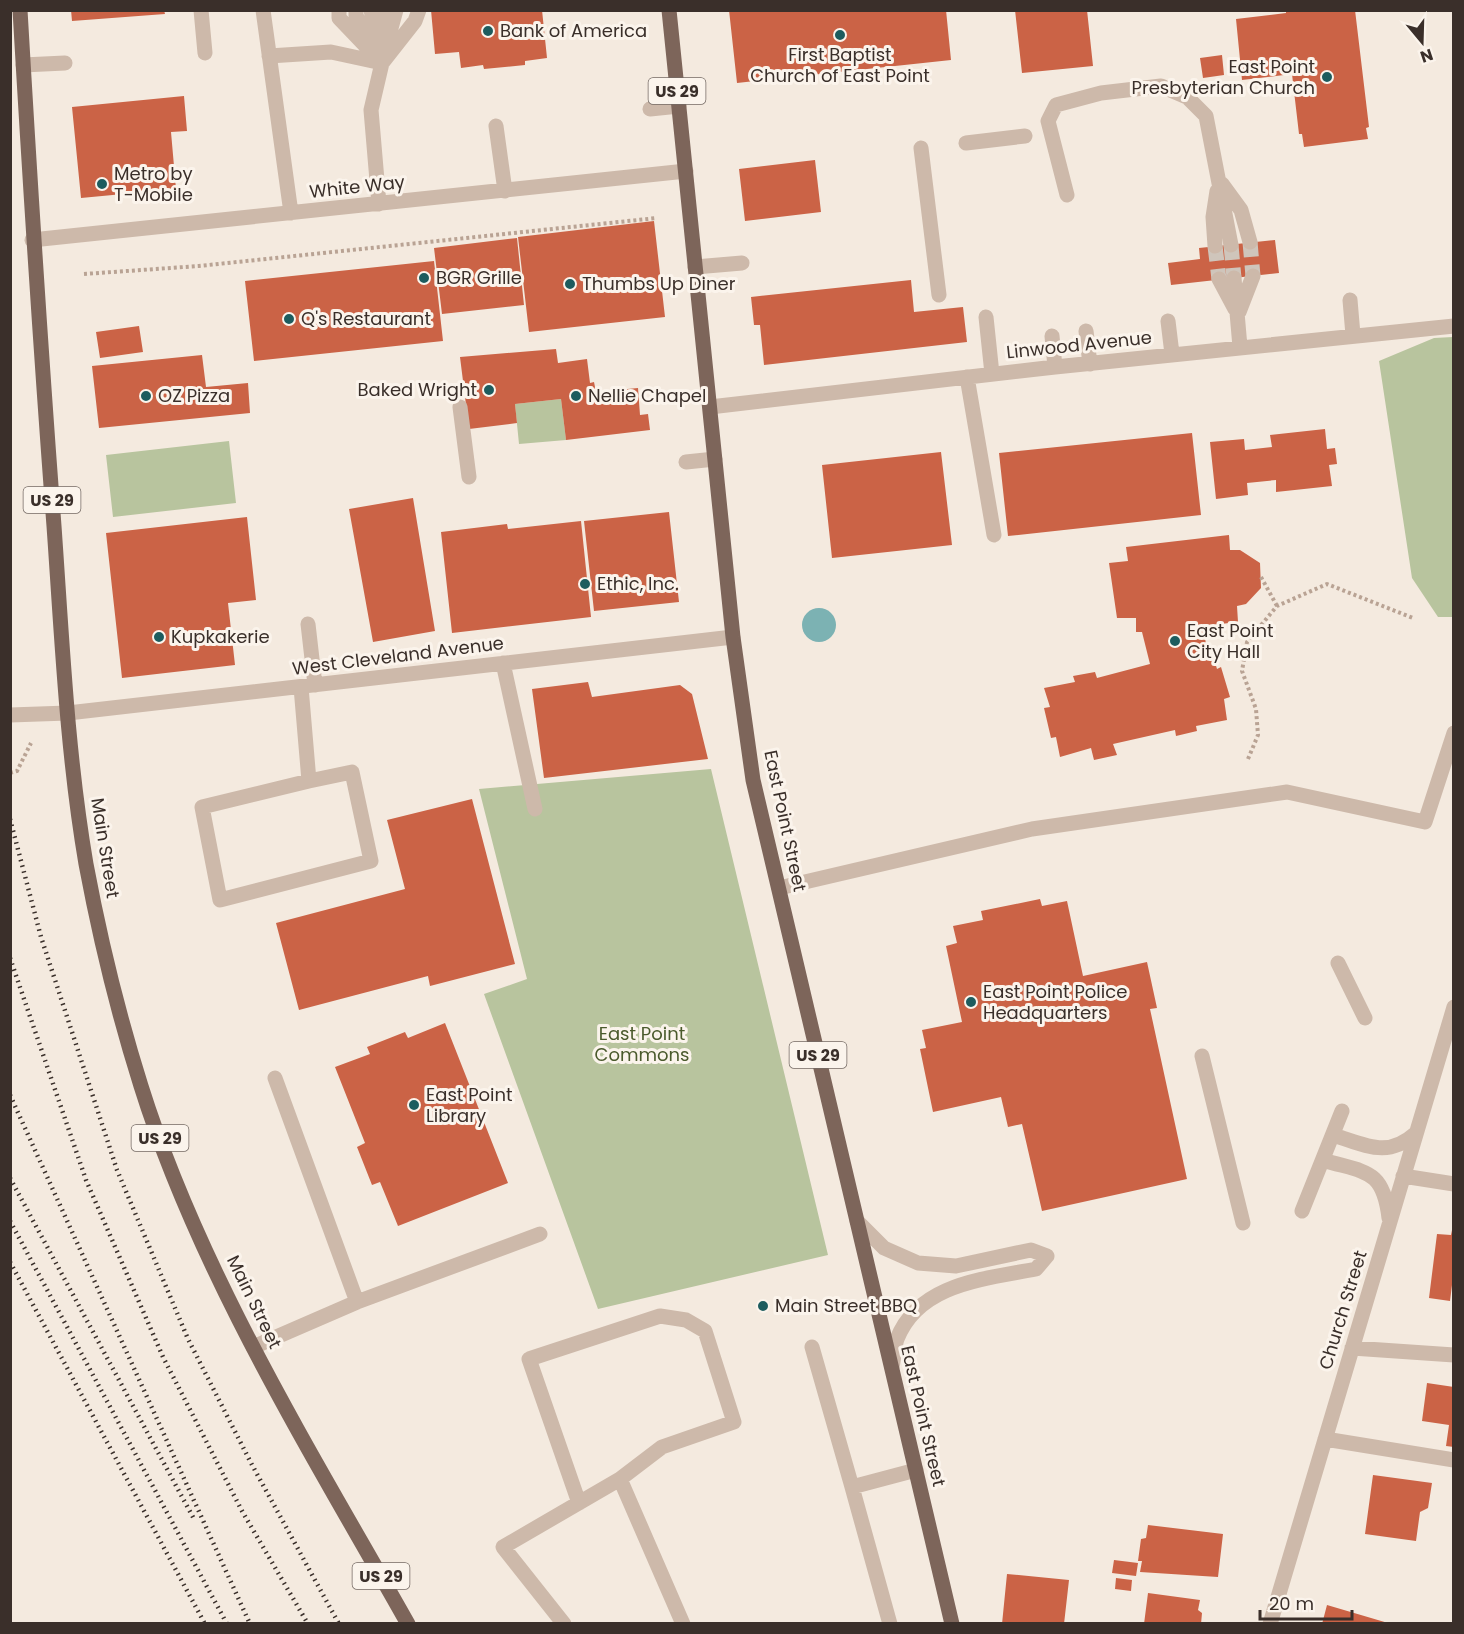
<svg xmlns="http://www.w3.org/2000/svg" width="1464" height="1634" viewBox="0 0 1464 1634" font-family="Poppins,sans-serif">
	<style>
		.green { fill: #b8c49e }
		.water { fill: #7cb2b3 }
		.building { fill: #cb6346 }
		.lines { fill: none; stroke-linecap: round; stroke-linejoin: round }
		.minor-tunnel { stroke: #cfc5bb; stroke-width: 15; stroke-dasharray: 15 8; stroke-linecap: butt }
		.path { stroke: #b9a394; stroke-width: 4; stroke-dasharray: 3 3; stroke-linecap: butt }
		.minor { stroke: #cdb9aa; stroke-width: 15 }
		.major { stroke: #7d655a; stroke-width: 15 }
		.rail { stroke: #3a2f2a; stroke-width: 4.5; stroke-dasharray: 1.5 4.5; stroke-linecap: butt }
		.poi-dot { fill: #1d5c5e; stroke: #fbf4ec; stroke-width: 2 }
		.labels { text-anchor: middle; stroke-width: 6; stroke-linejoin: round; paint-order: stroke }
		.shield { fill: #fbf4ec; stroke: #746a64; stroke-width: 1.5 }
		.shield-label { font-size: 16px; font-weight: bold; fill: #3a2f2a }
		.poi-label { font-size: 18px; fill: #3a2f2a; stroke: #fbf4ec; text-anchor: start }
		.street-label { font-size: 18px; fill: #3a2f2a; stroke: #fbf4ec }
		.park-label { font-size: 18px; fill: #4a5a2c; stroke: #fbf4ec }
	</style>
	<rect width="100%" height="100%" fill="#f4eadf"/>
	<path class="green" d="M1453 337 1454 617H1438L1412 578 1379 361 1434 338Z
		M561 399 566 440 519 444 515 404Z
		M229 441 236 503 113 517 106 455Z
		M711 769 828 1255 598 1309 484 994 527 979 479 789Z"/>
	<path class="water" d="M802 625a17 17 0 1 1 34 0a17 17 0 1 1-34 0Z"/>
	<path class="building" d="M71 10H164L165 14 72 21Z
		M431 10H542L547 58 525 61V65L484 69 483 65 461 68 459 52 435 54Z
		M729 10H946L951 60 737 83Z
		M1015 10H1087L1093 66 1022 73Z
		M1286 10H1355L1369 127 1366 128 1368 139 1304 147 1302 134H1299L1292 74 1242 80 1236 19 1286 13Z
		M1222 55 1224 75 1203 78 1200 58Z
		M184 96 187 131 171 132 176 189 81 198 72 107Z
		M815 160 821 212 745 221 739 169Z
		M654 221 665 317 529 332 518 237Z
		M517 238 524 305 442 314 434 248Z
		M1275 240 1279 273 1171 285 1168 263 1200 259 1199 248Z
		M434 261 443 341 254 361 245 281Z
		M911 280 914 312 963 307 967 342 764 365 760 325H754L751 297Z
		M139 326 143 352 100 358 96 332Z
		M556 349 558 363 587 359 590 383 594 382 596 392 638 388 640 415 648 414 650 430 566 440 561 399 515 404 517 423 469 429 460 357Z
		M202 355 206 387 248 383 250 413 99 428 92 366Z
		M1325 429 1327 449 1335 448 1337 464 1329 465 1332 486 1276 492V480L1247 483 1248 495 1216 499 1210 442 1244 439 1245 450 1272 447 1270 435Z
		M1192 433 1201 515 1008 536 999 453Z
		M941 452 952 545 832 558 822 465Z
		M413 498 435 631 373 642 349 509Z
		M669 512 679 602 594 611 584 521Z
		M247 517 256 600 228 603 235 665 122 678 106 533Z
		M581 521 591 617 452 633 441 532 507 524 508 529Z
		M1229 535 1230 550H1240L1260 563 1261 588 1246 604 1237 606 1238 622 1203 626 1207 650 1211 649 1217 669 1221 667 1230 697 1224 699 1227 720 1196 726 1197 731 1176 736 1175 730 1113 744 1117 755 1094 760 1091 748 1060 757 1056 737 1051 738 1044 708 1050 707 1044 688 1075 682 1073 676 1095 672 1097 678 1150 664 1142 632H1136V618H1117L1109 563 1128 561 1126 547Z
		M588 682 592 697 680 685 692 694 708 759 544 778 532 689Z
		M472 799 515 964 430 986 428 976 299 1010 276 923 405 889 387 820Z
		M1040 899 1042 906 1067 901 1083 976 1147 962 1157 1008 1150 1009 1187 1179 1042 1211 1022 1124 1008 1127 1001 1097 933 1112 920 1049 926 1048 922 1030 962 1022 946 946 957 943 953 926 983 920 981 911Z
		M445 1023 508 1183 398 1226 380 1182 372 1185 357 1147 365 1143 335 1067 370 1054 367 1047 405 1032 408 1038Z
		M1452 1230 1454 1285H1452L1450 1301 1429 1298 1437 1234 1451 1235Z
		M1427 1383 1454 1387V1447L1446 1446 1449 1425 1422 1421Z
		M1373 1475 1432 1483 1428 1508 1420 1512 1416 1541 1365 1534Z
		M1148 1525 1223 1534 1218 1577 1140 1572 1142 1561H1138L1141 1539 1146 1538Z
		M1114 1560 1138 1563 1136 1576 1112 1573Z
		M1007 1574 1069 1580 1064 1624H1002Z
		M1116 1578 1132 1580 1131 1591 1115 1589Z
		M1148 1593 1200 1600 1198 1610 1202 1613 1201 1624H1144Z
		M1327 1605 1388 1623V1624H1322Z"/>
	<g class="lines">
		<path class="minor-tunnel" d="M1250 242 1253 276
			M1231 245 1234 278
			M1215 246 1219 279"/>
		<path class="path" d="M84 274 199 266 657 218
			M1261 577 1277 606
			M1248 759 1258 735 1256 709 1242 671 1247 642 1277 606 1327 584 1413 618
			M10 773 17 771 31 743"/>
		<path class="minor" d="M201 10 205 53
			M263 10 291 213
			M339 10V18L382 63
			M356 10V16L372 44
			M371 10 377 39
			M388 39 396 10
			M269 56 331 52 382 63
			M382 63 415 21 419 10
			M23 65 65 63
			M650 109 679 106
			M496 126 505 191
			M966 143 1025 136
			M921 148 939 295
			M1222 184 1241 210 1250 242
			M1067 195 1048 121 1056 105 1101 93 1161 86 1187 97 1206 116 1231 245
			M379 204 371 110 382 63 383 10
			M32 240 686 171
			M1215 246 1213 217 1217 191
			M695 267 742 263
			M1234 278 1240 347
			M1219 279 1235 309
			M1350 300 1353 335
			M1239 312 1253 276
			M986 317 992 374
			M1168 321 1172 354
			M1086 331 1090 364
			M1052 336 1055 367
			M967 377 994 535
			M460 407 469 477
			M710 407 1055 367 1454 326
			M686 462 715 459
			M308 624 315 685
			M503 663 535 809
			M301 687 309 781 202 807 220 900 371 861 352 772 309 781
			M10 715 68 713 733 637
			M779 888 1032 829 1287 792 1425 822 1454 733
			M1338 963 1365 1018
			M1202 1056 1243 1223
			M275 1078 357 1302
			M1333 1135C1366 1145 1387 1159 1416 1133
			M1323 1160C1365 1173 1383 1168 1389 1218
			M1403 1176 1454 1184
			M1302 1211 1342 1111
			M857 1221 884 1248 918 1263 956 1266 1031 1250 1047 1256 1036 1269C985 1279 919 1283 897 1339 894 1348 894 1358 892 1367
			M253 1347 357 1302 540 1234
			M812 1347 852 1487
			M1352 1348 1454 1355
			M1325 1439 1454 1460
			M579 1503 529 1359 660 1316 686 1320 705 1331 734 1422 662 1447 620 1479
			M564 1624 503 1547 620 1479 683 1624
			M890 1624 852 1487 916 1470
			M1270 1624 1454 1007"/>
		<path class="major" d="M20 10C30 183 41 354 54 526 62 639 67 753 86 864 100 939 118 1013 141 1086 200 1274 311 1452 408 1624
			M669 10 733 637 753 780 952 1624"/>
		<path class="rail" d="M10 819 41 937 117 1170 188 1339 251 1463 339 1624
			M10 958 86 1180 163 1357 242 1511 308 1624
			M10 1095 250 1624
			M10 1178 194 1519
			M10 1221 227 1624
			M10 1262 205 1624"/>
	</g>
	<g class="poi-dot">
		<circle cx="488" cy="31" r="6"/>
		<circle cx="840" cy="35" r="6"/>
		<circle cx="1327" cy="77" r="6"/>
		<circle cx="102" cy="184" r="6"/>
		<circle cx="424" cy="278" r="6"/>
		<circle cx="570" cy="284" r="6"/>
		<circle cx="289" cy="319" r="6"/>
		<circle cx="489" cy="390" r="6"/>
		<circle cx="146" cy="396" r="6"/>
		<circle cx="576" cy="396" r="6"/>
		<circle cx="585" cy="584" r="6"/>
		<circle cx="159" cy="637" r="6"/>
		<circle cx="1175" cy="641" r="6"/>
		<circle cx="971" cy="1002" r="6"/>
		<circle cx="414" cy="1105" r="6"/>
		<circle cx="763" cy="1306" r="6"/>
	</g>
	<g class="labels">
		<g class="shield">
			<rect x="648.5" y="78" width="57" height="26" rx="4.5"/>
			<rect x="23.5" y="487" width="57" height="26" rx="4.5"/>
			<rect x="789.5" y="1042" width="57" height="26" rx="4.5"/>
			<rect x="131.5" y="1125" width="57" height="26" rx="4.5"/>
			<rect x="352.5" y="1563" width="57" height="26" rx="4.5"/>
		</g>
		<g class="shield-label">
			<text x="677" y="97">US 29</text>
			<text x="52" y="506">US 29</text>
			<text x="818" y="1061">US 29</text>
			<text x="160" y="1144">US 29</text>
			<text x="381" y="1582">US 29</text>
		</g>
		<g class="poi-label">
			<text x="500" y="37">Bank of America</text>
			<text x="840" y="61" text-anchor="middle">First Baptist<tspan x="840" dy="21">Church of East Point</tspan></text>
			<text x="1315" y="73" text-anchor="end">East Point<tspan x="1315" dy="21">Presbyterian Church</tspan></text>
			<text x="114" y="180">Metro by<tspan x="114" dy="21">T-Mobile</tspan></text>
			<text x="436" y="284">BGR Grille</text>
			<text x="582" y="290">Thumbs Up Diner</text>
			<text x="301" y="325">Q's Restaurant</text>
			<text x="477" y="396" text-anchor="end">Baked Wright</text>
			<text x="158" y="402">OZ Pizza</text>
			<text x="588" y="402">Nellie Chapel</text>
			<text x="597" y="590">Ethic, Inc.</text>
			<text x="1187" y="637">East Point<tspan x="1187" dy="21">City Hall</tspan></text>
			<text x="171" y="643">Kupkakerie</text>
			<text x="983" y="998">East Point Police<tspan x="983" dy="21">Headquarters</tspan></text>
			<text x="426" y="1101">East Point<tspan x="426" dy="21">Library</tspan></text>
			<text x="775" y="1312">Main Street BBQ</text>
		</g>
		<g class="street-label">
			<text transform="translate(357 187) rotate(-6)" y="6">White Way</text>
			<text transform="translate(1079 345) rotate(-6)" y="6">Linwood Avenue</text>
			<text transform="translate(398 656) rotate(-7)" y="6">West Cleveland Avenue</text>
			<text transform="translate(785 821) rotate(78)" y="6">East Point Street</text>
			<text transform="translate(105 848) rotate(81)" y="6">Main Street</text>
			<text transform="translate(254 1302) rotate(64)" y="6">Main Street</text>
			<text transform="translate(1343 1310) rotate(-73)" y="6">Church Street</text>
			<text transform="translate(923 1416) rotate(77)" y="6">East Point Street</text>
		</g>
		<g class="park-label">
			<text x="642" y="1040">East Point<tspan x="642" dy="21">Commons</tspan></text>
		</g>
	</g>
	<rect width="1464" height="1634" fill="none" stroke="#3a2f2a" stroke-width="24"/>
	<g transform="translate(1422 42) rotate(161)" stroke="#fbf4ec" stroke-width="4.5" paint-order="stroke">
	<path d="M0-4.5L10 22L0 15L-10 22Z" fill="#3a2f2a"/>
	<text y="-9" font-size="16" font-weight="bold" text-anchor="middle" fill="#3a2f2a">N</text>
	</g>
	<path d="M1260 1610v9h92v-9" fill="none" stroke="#3a2f2a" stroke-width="3"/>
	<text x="1269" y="1610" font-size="18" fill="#3a2f2a" stroke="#fbf4ec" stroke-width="4.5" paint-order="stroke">20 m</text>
</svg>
